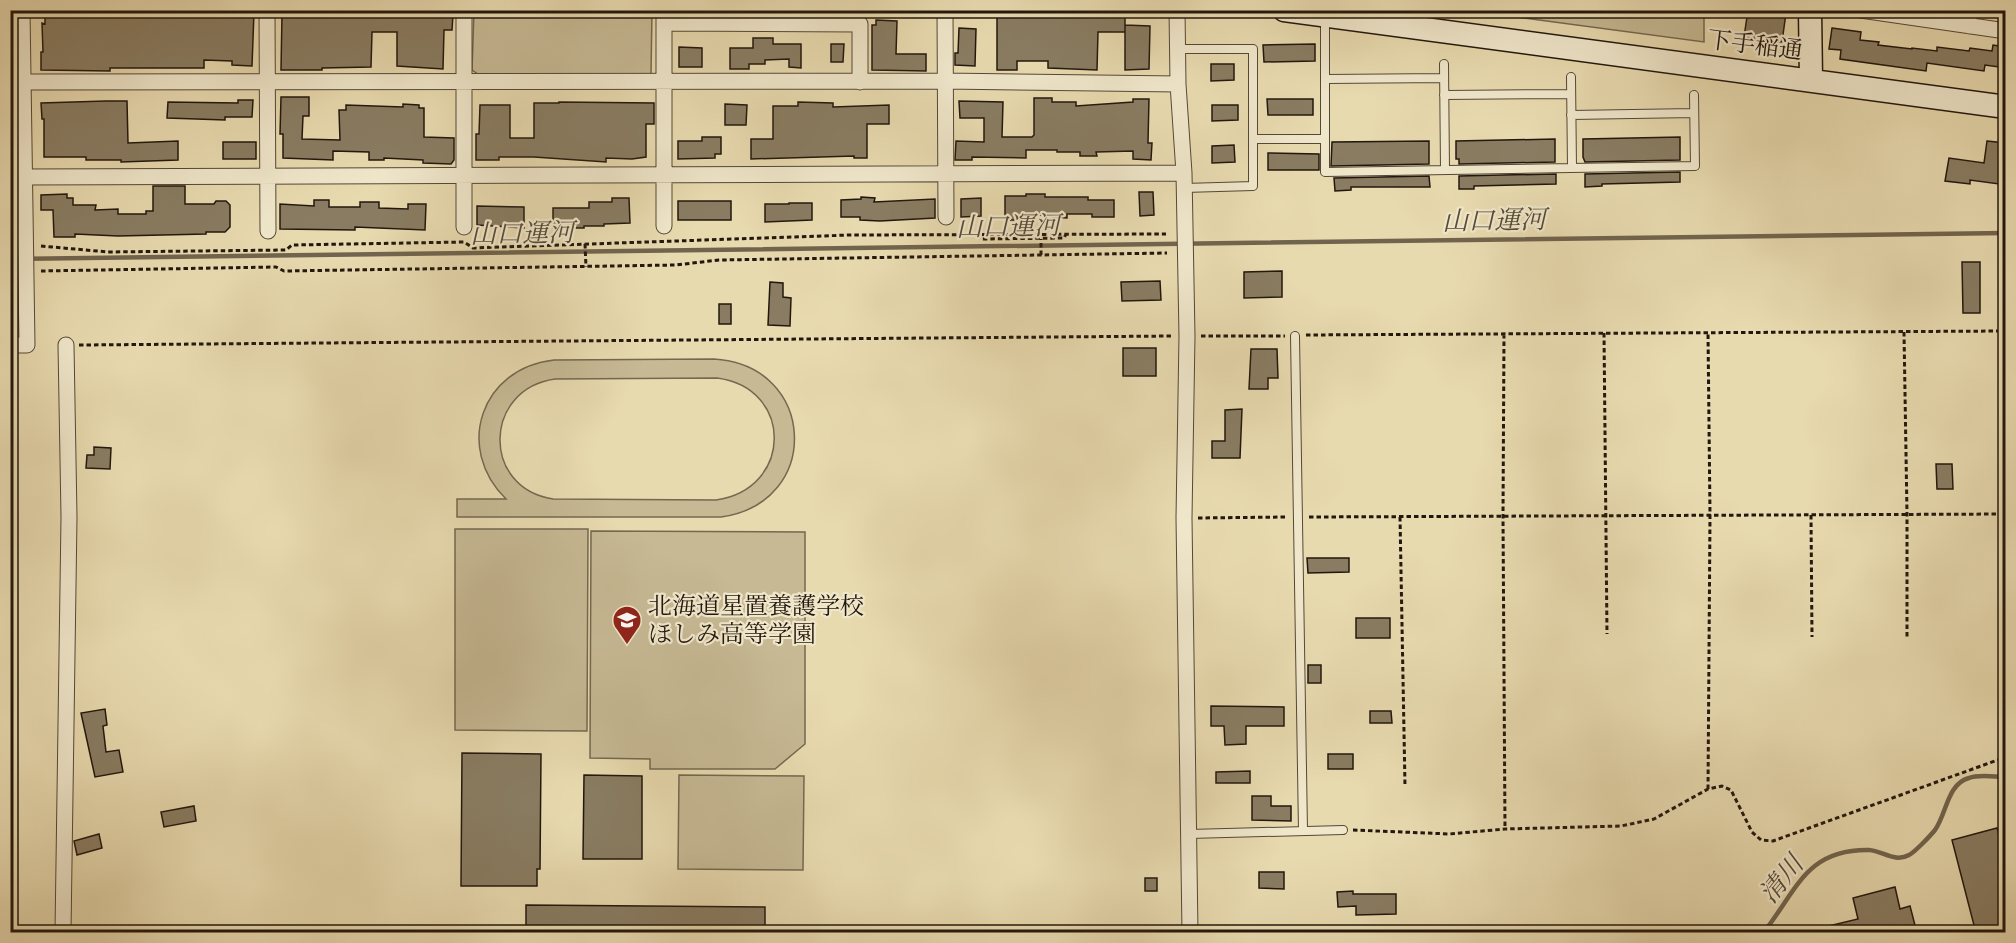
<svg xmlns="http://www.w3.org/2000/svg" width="2016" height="943" viewBox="0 0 2016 943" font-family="Vollkorn,'Noto Serif JP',serif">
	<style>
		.green { fill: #c6b994; stroke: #746851; stroke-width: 1.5; fill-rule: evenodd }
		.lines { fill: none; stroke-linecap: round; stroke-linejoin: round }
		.stream { stroke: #71644e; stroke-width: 4.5 }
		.building { fill: #897c62; stroke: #22170e; stroke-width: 1.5 }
		.lane-casing { stroke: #544836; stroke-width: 10 }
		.street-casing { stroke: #544836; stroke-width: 17 }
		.secondary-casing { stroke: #22170e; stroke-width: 25 }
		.path { stroke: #22170e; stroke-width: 3; stroke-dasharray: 4.5 3; stroke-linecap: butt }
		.lane { stroke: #f0e7cb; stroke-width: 8 }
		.street { stroke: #f0e7cb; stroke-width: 15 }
		.secondary { stroke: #f0e7cb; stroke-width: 22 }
		.labels { text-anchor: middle; stroke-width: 4.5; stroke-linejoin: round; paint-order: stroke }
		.street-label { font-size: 24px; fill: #22170e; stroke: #f0e7cb }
		.poi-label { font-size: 24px; fill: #22170e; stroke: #f0e7cb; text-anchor: start }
		.water-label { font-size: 26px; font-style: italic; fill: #564b38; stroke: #f0e7cb }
	</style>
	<rect width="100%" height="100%" fill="#e8daaf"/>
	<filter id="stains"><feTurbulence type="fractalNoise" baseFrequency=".00333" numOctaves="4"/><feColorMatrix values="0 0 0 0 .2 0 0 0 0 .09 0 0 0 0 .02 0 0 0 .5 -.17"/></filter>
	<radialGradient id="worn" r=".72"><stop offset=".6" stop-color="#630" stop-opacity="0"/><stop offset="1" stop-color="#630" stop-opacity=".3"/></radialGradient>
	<path class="green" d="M474 11H652L651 74 481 76 472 70Z
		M1472 11H1704V42Z
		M554 360 714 359C817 365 823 503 721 517H457V499H506C454 448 481 368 554 360ZM717 378C794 388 793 489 716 500L553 499C481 488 483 389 555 379Z
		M455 529H588L587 731 455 730Z
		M591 531 805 532V744L775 769H650V759L590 758Z
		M679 775 804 776 803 870 678 869Z"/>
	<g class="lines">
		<path class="stream" d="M10 259 2006 233
			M1764 932C1797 890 1806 849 1869 850 1883 851 1895 863 1909 855 1915 852 1931 835 1935 830 1947 813 1947 784 1969 778 1979 774 1995 777 2006 777"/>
	</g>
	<path class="building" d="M73 10 140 14V12H163V17H197V14L254 12 252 66 232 65V61L204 60V68H110V71L41 70V52H43L42 23 45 24V15L73 14Z
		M317 10H337V14L371 15V12L450 10V14H453L452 30H444L443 69 397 66V32H372L371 67 322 68V70H281L282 14H317Z
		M1019 10H1057V13L1072 15H1125V32H1098L1097 70 1048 68V61H1017V70H997V14H1019Z
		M1748 10 1786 13 1782 42 1744 37Z
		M876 20 897 21 896 54H926V71L872 70V25H876Z
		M1125 25 1150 26 1149 69 1125 70Z
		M959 28 976 29 975 66 955 65V53H958Z
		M1832 28 1861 32 1860 40 1879 42 1878 45 1912 49V48L1937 51V47L1969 51 1970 48 1992 51 1993 45 2006 47V68L1985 65 1984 71 1927 63 1926 71 1840 59 1841 50 1829 49Z
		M753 38H773V44H801V68L789 67V59L765 60V64H749V69H730V48H753Z
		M831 44H844L843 62H831Z
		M1315 44V61L1264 62 1263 45Z
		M679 47 702 48V67H679Z
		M1211 64H1234V80L1211 81Z
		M281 97H309V116H303L302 139 340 140 339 110H346V105L403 107V104L419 105V108H424V137L454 138V160L451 164 423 163V160L384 158V160H369V152L333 151V160L283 158V134H280Z
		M1034 98H1052V102H1076V106L1133 102V99H1149L1148 143H1152L1151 160 1133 159V151L1096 152 1097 156H1080V152H1057V150H1026V158L972 157V160H955L956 141 984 142V118H960L959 101 1003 102 1002 137H1032L1034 135Z
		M1267 99H1313V115H1268Z
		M238 100H253L252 117H225V120L167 118 168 102 238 103Z
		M106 101H127L128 143 178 141V160L121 162V160H86V157H44V119H42L41 103Z
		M559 102 654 103V124H646V157L632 159 606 158V162L534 157H499V160H476V134H479L480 105H510V138H534V103H559Z
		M798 102 833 103V107L889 105V124H867V158H854V156L751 159V139H773V106H798Z
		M725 104 747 105 746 125H725Z
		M1212 105H1238V120L1212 121Z
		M702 137H721V154H715V158L678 159V141H702Z
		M1680 137V160L1585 162 1583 157V139Z
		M1555 139V162L1459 164V159H1456V141Z
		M1429 141V164L1331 166 1332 142Z
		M1987 141 2005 143 1999 184 1970 180V184L1945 181 1949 158 1984 163Z
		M223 142H256V159H223Z
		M1234 145 1235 162 1212 163V146Z
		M1268 153 1319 154V170H1268Z
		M1680 172V182L1602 184V186L1585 187V174Z
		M1556 174V184L1474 186V189H1459V176Z
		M1429 176 1430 187H1351V190L1335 191 1334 178Z
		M153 186H185V204H214L216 201H226L230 205V227L225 232H206V234L118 236 75 234V237H54L53 210H41V195L67 194V198H73V205H96L95 210 118 209V214H146V211H153Z
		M1139 192H1153L1154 215 1140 216Z
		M1026 194H1045V197H1088V200H1114V217H1092V214H1067V218L1051 217 1052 215H1024V220H1005V196H1026Z
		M861 197 875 198 874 202 935 199V218L880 221 860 220V217H841V200L861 199Z
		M612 198H629L630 223 604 224V226H584V228H553V208H589V202H612Z
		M981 198V216L961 217V199Z
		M314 200H329V207H360V202H379V208L408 209V204H426L425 230 355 227V230L280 229V204L314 206Z
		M678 201H731V220H678Z
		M789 203H812V220L765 222V204H789Z
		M477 206 524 207V228L477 225Z
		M1962 262H1980V313H1963Z
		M1282 271V297L1244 298V272Z
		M1160 281 1161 300 1122 301 1121 282Z
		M770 282 783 283V297L791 298 790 326 768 325Z
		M719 304H731V324H719Z
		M1123 348H1156V376H1123Z
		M1251 349H1277L1278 378H1268V389H1249Z
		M1242 409 1240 458H1212V441H1225V410Z
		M94 447 111 448 110 469 86 468 87 455H94Z
		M1936 464H1952L1953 489H1937Z
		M1307 558H1349V572L1308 573Z
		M1356 618H1390V638H1356Z
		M1308 665H1321V683H1308Z
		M1211 706 1284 707V726H1246V744L1225 745 1224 726H1211Z
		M105 709 107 725 103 726 106 752 119 750 123 772 95 777 81 713Z
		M1370 711H1391L1392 723H1370Z
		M462 753 541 754 540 869H537V886H461Z
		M1328 754H1353V769H1328Z
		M1250 771V783H1216V772Z
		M584 775 642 776V859H583Z
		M1252 796H1271V806H1291V821L1252 820Z
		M194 806 196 821 164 827 161 812Z
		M1997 828 2006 862V928L1989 933H1976L1952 840Z
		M99 834 102 848 77 855 74 841Z
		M1259 872H1284V889L1259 888Z
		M1145 878H1157V891H1145Z
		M1895 887 1900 909 1910 906 1917 933H1821L1820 928 1858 919 1853 898Z
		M1353 891V894H1396V914L1356 915V906L1338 907 1337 892Z
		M526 905 765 907V933H723V928H682V933H641V927H604V933H537V930L526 929Z"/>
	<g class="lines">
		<g class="lane-casing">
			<path id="lane" d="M1325 18V172L1695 166 1694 95
				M1178 49H1253V186L1184 188
				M1444 64 1445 170
				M1571 77 1572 168
				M1325 79 1444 78
				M1444 95 1571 94
				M1571 115 1694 113
				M1253 139H1325
				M1295 336 1303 831
				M1189 834 1343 830"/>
		</g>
		<g class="street-casing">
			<path id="street" d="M267 10 268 231
				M664 10V226
				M945 10 946 217
				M1177 10 1178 84 1184 173 1187 336 1184 518 1190 932
				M1861 10 2006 31
				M664 23 860 24V82
				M1969 26V10
				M23 82 945 81 1178 84
				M25 177 1184 173
				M464 227V10
				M10 345H27L22 10
				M63 932 69 517 66 345"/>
		</g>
		<g class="secondary-casing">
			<path id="secondary" d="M1284 10 2006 107
				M1810 10 1811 80"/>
		</g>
		<path class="path" d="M977 235 981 239 1064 238 1066 234
			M585 244 586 267
			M41 246 108 252 286 250 292 245 464 242 473 248 850 235 1166 234
			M1041 255V239
			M41 271 276 267 284 271 676 265 719 260 1167 253
			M1904 332 1907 514V637
			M1604 333 1607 634
			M1504 334 1503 516 1505 829
			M1306 335 2006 331
			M1201 336H1285
			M79 345 1174 336
			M1811 515 1812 637
			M1309 517 2006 514
			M1400 517 1405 786
			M1198 518 1287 517
			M1708 789 1710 515 1708 333
			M1353 830 1449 834 1505 829 1621 826 1654 819 1708 789 1722 786 1731 790 1752 832 1761 840 1773 841 2006 757"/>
		<use href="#lane" class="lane"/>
		<use href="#street" class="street"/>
		<use href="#secondary" class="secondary"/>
	</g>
	<defs>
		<g id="school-pin" transform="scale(1.5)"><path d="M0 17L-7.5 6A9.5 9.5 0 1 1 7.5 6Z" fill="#8f2418" stroke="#f0e7cb"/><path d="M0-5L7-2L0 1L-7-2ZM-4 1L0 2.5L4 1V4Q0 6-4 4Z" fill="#fff"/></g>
	</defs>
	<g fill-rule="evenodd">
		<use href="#school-pin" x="627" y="620"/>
	</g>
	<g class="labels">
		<g class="street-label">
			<text transform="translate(1755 45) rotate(7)" y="8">下手稲通</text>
		</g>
		<g class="poi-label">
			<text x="648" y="614">北海道星置養護学校<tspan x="648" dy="28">ほしみ高等学園</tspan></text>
		</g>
		<g class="water-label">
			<text transform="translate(1494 220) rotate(-1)" y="9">山口運河</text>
			<text transform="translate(1008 226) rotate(-1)" y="9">山口運河</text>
			<text transform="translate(522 233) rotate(-1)" y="9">山口運河</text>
			<text transform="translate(1781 879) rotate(-51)" y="9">清川</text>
		</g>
	</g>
	<rect width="2016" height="943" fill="none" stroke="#e8daaf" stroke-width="36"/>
	<rect x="12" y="12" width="1992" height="919" fill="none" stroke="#22170e" stroke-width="3"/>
	<rect x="18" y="18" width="1980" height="907" fill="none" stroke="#22170e" stroke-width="1.5"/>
	<rect width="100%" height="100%" filter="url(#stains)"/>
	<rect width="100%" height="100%" fill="url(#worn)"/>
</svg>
